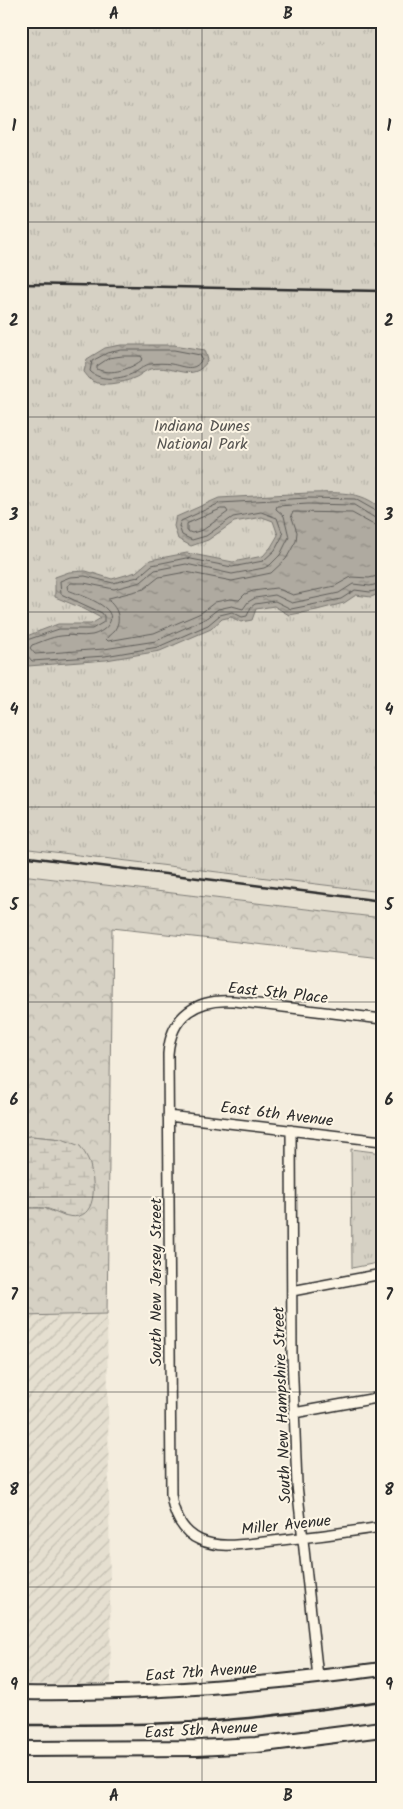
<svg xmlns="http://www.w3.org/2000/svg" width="403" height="1809" viewBox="0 0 403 1809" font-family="Kalam,sans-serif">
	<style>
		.built { fill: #e5dfd0 }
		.industrial { fill: url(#industrial-furrows) }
		.forest { fill: url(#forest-crowns); stroke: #807e78 }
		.wetland { fill: url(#wetland-marsh); stroke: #807e78 }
		.park { fill: url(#park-tufts); stroke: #807e78 }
		.water { fill: url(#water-ripples); stroke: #7a7771 }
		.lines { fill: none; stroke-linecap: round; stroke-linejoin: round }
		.shore { stroke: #605e5a; stroke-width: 1 }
		.street-casing { stroke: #2b2b2b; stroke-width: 12 }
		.secondary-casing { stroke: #2b2b2b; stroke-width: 16 }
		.primary-casing { stroke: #2b2b2b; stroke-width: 18 }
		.street { stroke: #fcf5e5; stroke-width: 9 }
		.secondary { stroke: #fcf5e5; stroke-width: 12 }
		.primary { stroke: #fcf5e5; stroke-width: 14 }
		.rail { stroke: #2b2b2b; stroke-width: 2.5 }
		.grid { fill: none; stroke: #2b2b2b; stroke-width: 1; stroke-opacity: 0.55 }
		.labels { text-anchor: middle; stroke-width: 4; stroke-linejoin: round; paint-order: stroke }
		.park-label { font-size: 16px; fill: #565451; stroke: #fcf5e5 }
		.street-label { font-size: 16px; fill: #2b2b2b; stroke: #fcf5e5 }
		.neatline { fill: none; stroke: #2b2b2b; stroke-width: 2 }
		.grid-label { font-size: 16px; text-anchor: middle; font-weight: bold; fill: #2b2b2b }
	</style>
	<defs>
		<pattern id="industrial-furrows" width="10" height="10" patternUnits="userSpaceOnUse" patternTransform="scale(1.25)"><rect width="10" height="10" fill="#e5dfd0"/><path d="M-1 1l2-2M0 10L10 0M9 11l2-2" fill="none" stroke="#c5c0b3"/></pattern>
		<pattern id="forest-crowns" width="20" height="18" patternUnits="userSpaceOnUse" patternTransform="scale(1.25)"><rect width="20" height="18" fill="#d6d1c4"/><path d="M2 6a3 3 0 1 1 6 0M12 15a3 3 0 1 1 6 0" fill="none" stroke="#b8b4a9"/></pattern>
		<pattern id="wetland-marsh" width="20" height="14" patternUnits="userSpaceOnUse" patternTransform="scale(1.25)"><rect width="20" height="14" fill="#d6d1c4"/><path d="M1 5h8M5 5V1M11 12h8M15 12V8" fill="none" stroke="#b8b4a9"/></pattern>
		<pattern id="park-tufts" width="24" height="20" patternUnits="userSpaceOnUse" patternTransform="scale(1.25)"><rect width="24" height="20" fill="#d6d1c4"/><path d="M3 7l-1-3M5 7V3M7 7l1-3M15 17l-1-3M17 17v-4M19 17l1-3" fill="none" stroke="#b8b4a9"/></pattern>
		<pattern id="water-ripples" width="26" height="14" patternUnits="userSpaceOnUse" patternTransform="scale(1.25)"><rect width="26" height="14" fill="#afaaa0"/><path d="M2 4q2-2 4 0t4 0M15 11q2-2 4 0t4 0" fill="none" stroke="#8f8b83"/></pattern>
	</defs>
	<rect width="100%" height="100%" fill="#f4edde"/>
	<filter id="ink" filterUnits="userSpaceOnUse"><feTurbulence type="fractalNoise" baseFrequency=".02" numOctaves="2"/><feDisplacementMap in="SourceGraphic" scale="10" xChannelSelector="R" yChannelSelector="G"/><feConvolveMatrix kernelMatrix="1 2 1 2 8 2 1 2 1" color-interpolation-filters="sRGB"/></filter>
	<g filter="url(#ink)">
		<path class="built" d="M21 848 382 892V918L21 875Z"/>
		<path class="industrial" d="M107 1314 111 1683 90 1685 21 1684V1316Z"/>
		<path class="forest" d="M21 875 382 918V958L112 928 107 1314 21 1316V1208H44L64 1216 62 1139 31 1136 21 1137Z"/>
		<path class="wetland" d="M31 1136 62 1139 80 1146C83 1150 86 1155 88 1159 94 1174 99 1211 79 1216 67 1219 57 1211 45 1208 38 1207 29 1208 21 1208V1137Z"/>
		<path class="park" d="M21 21H382V892L21 848Z
			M351 1149 382 1153V1262L352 1268Z"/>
		<path class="water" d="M121 345H174L205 350 208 360C193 385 174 364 151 369 145 370 140 376 134 378 123 383 103 387 92 381 89 379 86 374 84 372L87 359 105 348Z
			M308 493C334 493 362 489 382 510L381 593 371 597 356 595 344 603 317 610 289 615 274 606 256 609 252 620 241 622 231 617 222 619 211 629 160 651 106 660 28 666 22 654 24 637 58 624H91L101 618 84 609 55 597V577L69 572 86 571 112 579 136 572 150 560 187 553 233 562 263 556 271 547 278 535 273 521 262 517 234 522 208 540 191 546 178 539 174 526 176 517 219 498Z"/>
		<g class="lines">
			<path class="shore" d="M122 350H174L200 355 202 359C195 373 183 366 171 364 165 363 157 363 151 364 145 364 140 370 134 373 122 379 100 382 90 371L92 361 107 353Z
				M123 356H141L143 359C132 369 110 376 97 369V366L109 358Z
				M221 509H226L228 512 203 530 192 533 187 531V524Z
				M382 519 375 518 354 505 308 504 277 506 276 509 284 516 289 537 280 555 270 565 264 568 232 574 186 564 155 570 141 582 114 589 84 583H71L67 586 68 590C79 595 122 607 108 625 105 630 97 634 92 635 82 637 71 634 61 636 51 637 41 642 32 645L30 648 35 654 104 649 156 641 205 619 218 609 232 606 243 609 248 602 255 598 275 595 292 603 339 593 353 584 370 586 382 583
				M382 527 372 524 352 513 293 512 291 515 297 532 296 541 286 559 271 573 232 581 186 572 159 577 144 589 109 598V601C118 609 122 620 114 631 111 634 108 636 106 639L108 641 154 633 201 613 215 602 230 599 239 600 245 594 253 591 276 588 293 595 335 586 351 577 369 578 382 575
				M21 642 59 629H92L104 622V616L102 613 61 594 60 581 70 577 85 576 113 583 138 577 152 565 186 558 232 567 263 561 275 550 283 535 277 518 261 512 233 517 206 536 192 540 182 535 179 526 181 521 220 503 308 498 355 499 378 512 382 513
				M21 653 26 654 32 661 105 656 158 647 208 625 220 615 232 612 242 617 247 616 251 607 255 604 275 601 291 609 341 599 355 590 370 592 382 589"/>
			<g class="street-casing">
				<path id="street" d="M382 1019 234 1001C197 998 171 1015 168 1054L171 1494C173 1513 182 1532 200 1540 220 1549 244 1544 264 1542 304 1538 343 1533 382 1527
					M168 1116 382 1141
					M291 1130 292 1355 297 1485 318 1677
					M292 1291 382 1274
					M294 1413 382 1397"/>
			</g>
			<g class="secondary-casing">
				<path id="secondary" d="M21 1693C142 1695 263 1685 382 1669"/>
			</g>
			<g class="primary-casing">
				<path id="primary" d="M21 1749 197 1748 256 1745 382 1729"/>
			</g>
			<use href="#street" class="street"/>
			<use href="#secondary" class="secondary"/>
			<use href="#primary" class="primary"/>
			<path class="rail" d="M21 284 382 291
				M21 856 382 901
				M21 1725C86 1725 151 1725 215 1721 271 1717 326 1709 382 1701"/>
		</g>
	</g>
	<path class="grid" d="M202 21V1788M21 222H382M21 417H382M21 612H382M21 807H382M21 1002H382M21 1197H382M21 1392H382M21 1587H382"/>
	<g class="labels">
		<g class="park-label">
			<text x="202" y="431">Indiana Dunes<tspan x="202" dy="18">National Park</tspan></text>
		</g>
		<g class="street-label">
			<text transform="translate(278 992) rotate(6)" y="6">East 5th Place</text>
			<text transform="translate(277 1113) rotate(7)" y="6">East 6th Avenue</text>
			<text transform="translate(155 1282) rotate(-90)" y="6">South New Jersey Street</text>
			<text transform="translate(281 1405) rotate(-92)" y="6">South New Hampshire Street</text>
			<text transform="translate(286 1524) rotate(-6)" y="6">Miller Avenue</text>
			<text transform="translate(201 1671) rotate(-4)" y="6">East 7th Avenue</text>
			<text transform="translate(201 1729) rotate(-3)" y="6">East 5th Avenue</text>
		</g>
	</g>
	<rect width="403" height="1809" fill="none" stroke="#fcf5e5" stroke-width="55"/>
	<rect x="28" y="28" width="348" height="1754" class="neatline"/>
	<g class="grid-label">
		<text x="114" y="19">A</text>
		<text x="288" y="19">B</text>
		<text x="14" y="131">1</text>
		<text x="389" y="131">1</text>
		<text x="14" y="326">2</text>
		<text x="389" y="326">2</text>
		<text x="14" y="520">3</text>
		<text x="389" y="520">3</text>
		<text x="14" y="715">4</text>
		<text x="389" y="715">4</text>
		<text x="14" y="910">5</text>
		<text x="389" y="910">5</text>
		<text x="14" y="1105">6</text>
		<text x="389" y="1105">6</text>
		<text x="14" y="1300">7</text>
		<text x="389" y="1300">7</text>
		<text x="14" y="1495">8</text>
		<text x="389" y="1495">8</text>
		<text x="14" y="1690">9</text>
		<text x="389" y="1690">9</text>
		<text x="114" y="1801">A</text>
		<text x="288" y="1801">B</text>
	</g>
</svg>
